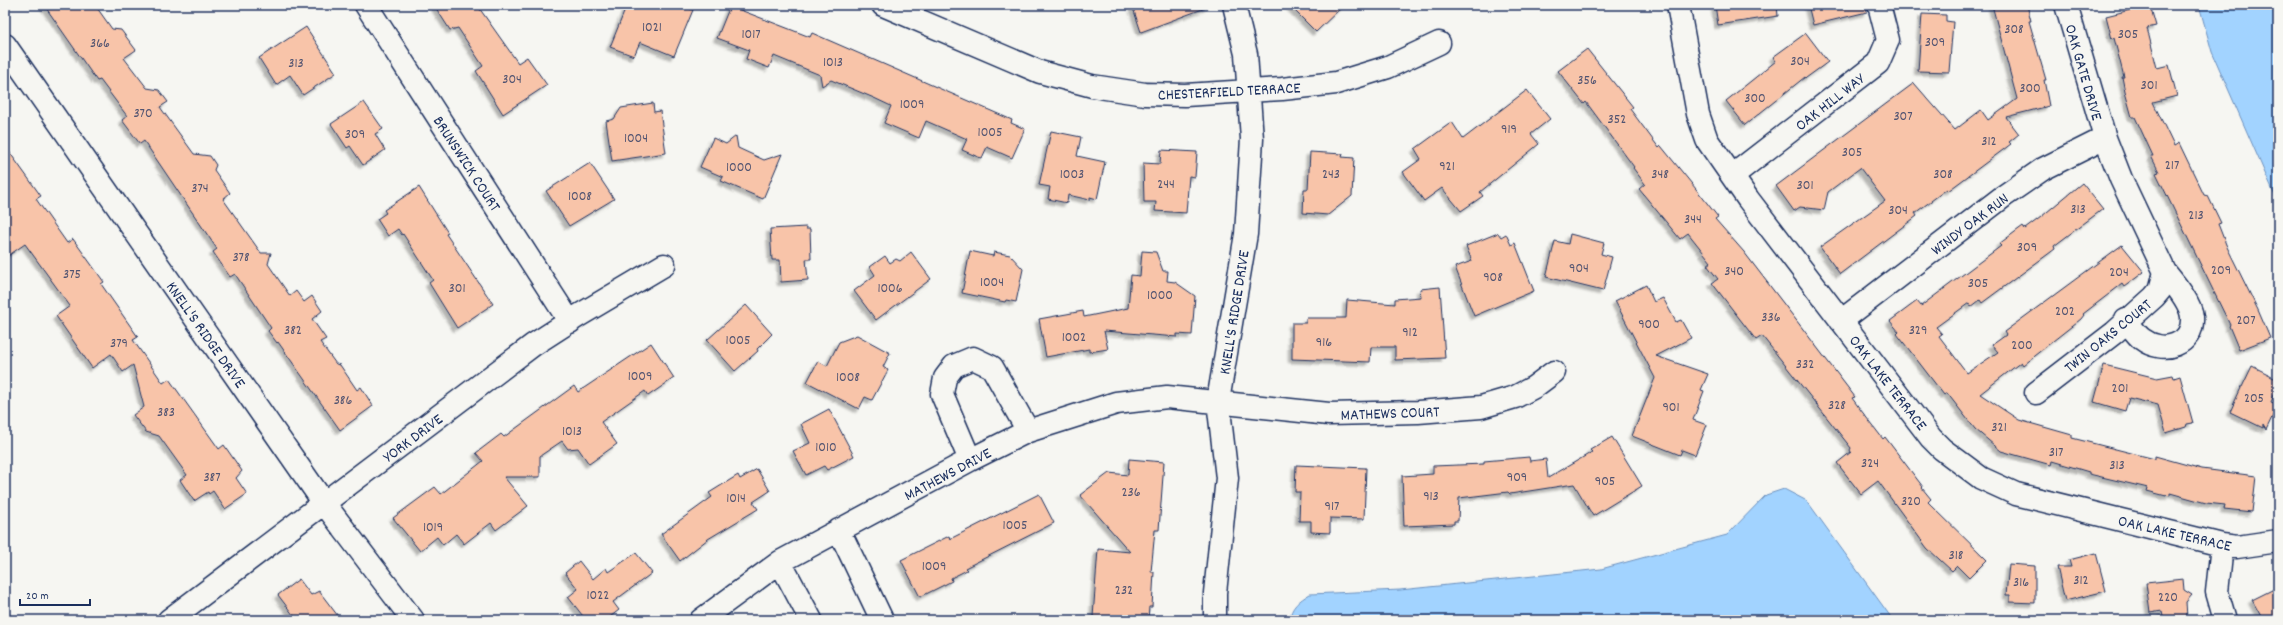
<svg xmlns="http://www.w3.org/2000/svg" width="2283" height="625" viewBox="0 0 2283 625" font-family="Dekko,sans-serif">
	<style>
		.water { fill: #a2d3ff; stroke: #6c91bf }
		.building { fill: #f8c4a9; stroke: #1b2f5e; filter: url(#shadow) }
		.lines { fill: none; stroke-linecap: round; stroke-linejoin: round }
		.street-casing { stroke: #1b2f5e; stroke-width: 25 }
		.street { stroke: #f6f6f2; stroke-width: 22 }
		.labels { text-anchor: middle; stroke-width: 4; stroke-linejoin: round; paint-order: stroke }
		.number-label { font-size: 14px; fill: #525471 }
		.street-label { font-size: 16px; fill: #1b2f5e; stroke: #f6f6f2 }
	</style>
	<defs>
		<filter id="shadow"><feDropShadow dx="-3.5" dy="3.5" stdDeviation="1" flood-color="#0004"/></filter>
	</defs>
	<rect width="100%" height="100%" fill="#f6f6f2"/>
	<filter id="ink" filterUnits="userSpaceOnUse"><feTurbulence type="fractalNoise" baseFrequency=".025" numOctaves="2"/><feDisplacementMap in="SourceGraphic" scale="8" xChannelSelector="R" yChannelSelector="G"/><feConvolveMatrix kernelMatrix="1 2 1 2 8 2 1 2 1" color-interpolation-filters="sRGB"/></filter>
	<g filter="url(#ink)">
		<path class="water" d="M2199 5H2271L2278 25V203L2212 52Z
			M1784 489 1807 501 1893 620H1290C1290 607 1300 600 1310 594L1400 590 1601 569 1727 535 1766 495Z"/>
		<path class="building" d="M44 5H95L112 29 121 30 136 50 124 58 147 88 159 90 168 102 160 107 194 154 210 156 216 165 214 170 230 193 223 199 261 253H271L268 264 290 296 296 291 304 302 312 296 322 311 312 319 326 339 320 342 336 364 340 365 357 390 361 387 373 406 340 430 278 342 277 343 268 331 271 328 235 274 230 277 213 252 217 249 144 141 140 144 122 120 127 116 100 80 97 81Z
			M434 5H477L518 63 527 57 547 85 503 114 476 71 483 66 458 28 450 30Z
			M627 5H681L693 10 674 56 640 42 634 56 610 47Z
			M1132 5H1208V7L1141 32Z
			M1289 5H1344L1316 32Z
			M1715 5H1777L1778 16 1718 25Z
			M1808 5H1866L1867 12 1813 25Z
			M1992 5H2027L2031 21H2029L2046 80H2044L2049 106 2006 117 2019 134 2009 142 2011 144 1948 191 1947 189 1915 213 1917 216 1840 274 1820 247 1885 201 1860 168 1828 192 1824 210 1800 207 1794 211 1776 186 1914 83 1955 130 1981 110 1988 120 2017 99Z
			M2150 5 2156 26 2147 28 2157 68 2169 65 2177 96 2153 102 2174 146 2179 143 2204 195 2208 196 2221 223 2218 224 2227 247 2258 310 2270 338 2239 350 2229 326 2230 325 2156 173 2159 172 2151 156H2153L2135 117H2132L2125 92 2122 77H2124L2114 38 2112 39 2106 16Z
			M730 6 810 37 812 33 1012 120 1011 123 1025 129 1012 158 987 147 982 158 978 157 962 150 967 139 926 121 919 138 884 123 891 106 874 98 831 80 822 86 820 75 774 56 769 68 746 59 749 50 717 38Z
			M1922 14 1946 15V21L1953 22 1949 72 1918 71Z
			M306 27 336 73 303 95 290 75 276 85 259 58Z
			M1806 33 1828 62 1806 78 1805 77 1745 125 1726 101 1776 61 1773 57Z
			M1587 49 1633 107 1630 109 1659 148 1661 146 1696 189 1718 217 1715 219 1744 252 1855 397 1852 398 1860 409 1883 439 1885 437 1923 487 1922 488 1931 499 1928 502 1987 560 1969 578 1957 566 1952 571 1927 548 1878 481 1861 494 1837 463 1851 452 1850 450 1851 448 1762 336 1756 340 1712 283 1718 279 1707 265 1711 262 1688 233 1680 239 1639 189 1645 184 1633 168 1634 167 1586 102 1584 104 1558 71Z
			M1527 90 1550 119 1531 134 1539 144 1480 192 1483 196 1461 211 1442 188 1424 201 1403 172 1421 159 1415 149 1452 122 1463 139Z
			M364 102 383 129 375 134 385 150 363 165 350 146 347 148 331 124Z
			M653 103 654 112 660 111 666 153 612 161 606 121 614 119 621 108Z
			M1051 131 1081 137 1077 156 1105 162 1097 199 1090 197V200L1068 195 1067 203 1048 199 1050 187 1039 185Z
			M736 136 738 148 764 160 782 154 763 199 721 181 723 177 700 167 713 138 726 144Z
			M5 146 41 196 36 199 67 243 73 239 104 282 101 284 138 337 133 340 163 383 169 379 219 449 224 445 242 471 236 478 247 494 225 509 213 491 209 494 208 492 194 501 180 480 187 475 159 436 146 432 133 415 144 407 133 365 123 372 111 354 92 368 56 316 70 306 25 244 5 258Z
			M1161 150 1197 152 1195 177 1189 176 1186 213 1155 211 1156 202H1144L1143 163 1160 164Z
			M1310 152 1343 154 1342 157 1354 158 1352 196 1328 215 1303 213 1304 189H1308Z
			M590 163 614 199 569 226 546 191Z
			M2082 183 2103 209 2054 246 2055 249 1982 303 1980 300 1971 307 1969 303 1936 327 1942 334 1939 336 1967 373 1998 352 1992 345 2006 335 2004 332 2122 245 2144 272 2124 287 2122 284 2083 314 2084 315 2081 319 2034 356 2023 365 2021 362 1980 394 2019 420 2072 435V438L2155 459V456L2202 469 2256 476 2252 512 2224 509 2225 505 2206 503 2170 493V496L2166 495V496L2147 491 2148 488 2089 474V472L2052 461 2051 465 2001 451 1975 429 1947 393 1944 395 1897 334 1899 332 1890 321 1917 301 1921 306 2001 246 1999 244 2023 226 2025 229 2041 217Z
			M419 187 448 233 446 234 493 304 457 328 429 283 433 280 403 234 402 235 398 229 388 236 377 219 386 213 384 210Z
			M806 227V229H810L811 259H806L808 280 781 282 780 260H772L770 229Z
			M1498 233 1501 237 1506 234 1511 245 1515 243 1534 291 1474 316 1455 267 1472 261 1466 246Z
			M1570 234 1604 243 1601 254 1612 257 1603 291 1546 277 1555 241 1568 244Z
			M970 251 993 256 994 252 1010 255 1023 269 1016 302 1006 300 1005 302 962 293Z
			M1142 251 1156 252 1163 271H1168L1167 281 1175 282 1195 296 1192 335 1177 334V337L1104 331 1108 349 1089 352V349L1046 357 1039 319 1083 311 1084 317 1128 308 1131 275 1140 276Z
			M911 252 931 279 876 320 854 291 875 275 870 267 885 256 890 263 896 259 900 261Z
			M1646 285 1654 302 1663 298 1676 322 1681 320 1691 338 1656 356 1708 374 1701 390 1704 391 1693 420 1707 425 1695 455 1682 450 1680 455 1632 436 1655 378 1615 301Z
			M1440 287 1445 358 1395 360V347H1371L1370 362 1292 359V323H1306V318H1346L1347 300 1395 304V299L1421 297 1420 289Z
			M746 305 772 334 757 349 758 351 735 371 707 340Z
			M857 335 890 353 883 367 888 370 872 400 865 397 859 409 807 382 818 361 827 366 839 342Z
			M651 343 674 378 648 396 645 391 601 422 617 444 589 464 578 448 568 449 562 441 540 456V477H504L528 506 496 530 491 523 464 544 456 534 443 545 437 537 420 551 393 518 435 487 441 494 483 461 476 453 501 434 504 437 574 386 578 392Z
			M2104 365 2157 378 2173 375 2174 378 2180 376 2193 423 2187 424 2186 427 2166 433 2158 405 2129 398 2125 411 2094 402Z
			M2252 366 2278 379V386L2271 402 2278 405 2266 430 2263 425V428L2230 412 2241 388 2240 387H2242Z
			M829 409 854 456 827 470 824 466 806 475 793 451 810 443 801 424Z
			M1612 437 1642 486 1593 516 1574 484 1510 494 1508 492 1459 498 1458 521H1454V524L1404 526 1402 476 1433 474V466L1484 464V461L1529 457 1530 461 1546 459 1548 478 1592 452 1590 450Z
			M1129 459 1164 462 1159 530H1155L1151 572H1154L1152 607H1149L1148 620 1093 617 1098 549 1130 552 1080 495 1109 473 1128 475Z
			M1296 465 1366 468 1364 519 1330 518V533L1311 532V521H1299L1300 492H1295Z
			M757 469 770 491 753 502 758 509 708 539 680 561 661 534 712 497 709 493 738 475 740 479Z
			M1039 494 1054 523 965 568 967 570 951 578 952 581 920 597 901 560 949 536 950 539Z
			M636 553 652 573 613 602 619 610 606 620H586L568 597 578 589 565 573 579 561 593 579 606 568 608 572Z
			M2096 553 2106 591 2065 601 2057 567H2071L2069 560Z
			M2009 564 2035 566V603L2010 602V595H2006Z
			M299 579 311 595 319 591 341 620H297L278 595Z
			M2183 579 2184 590 2192 595 2186 602 2187 618 2164 620 2162 611 2150 613 2146 583Z
			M2278 587V620H2263L2252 600Z"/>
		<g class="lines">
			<g class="street-casing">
				<path id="street" d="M366 5 570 322
					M883 5 1040 72 1092 86 1145 94 1185 95 1282 89 1336 83 1388 67 1439 43
					M1678 5 1698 114 1707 140 1748 199 1931 438 1942 449 1981 478 2016 494 2222 545 2237 547 2278 541
					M5 45 324 503 413 620
					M1732 176 1878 63 1888 40 1879 5
					M2126 320C2131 326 2136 335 2142 339 2163 355 2194 345 2192 317 2191 303 2174 283 2165 272
					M1841 321 2004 196 2043 169 2105 138
					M2036 393 2114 333 2154 297 2160 290 2165 272 2121 179 2105 138 2066 5
					M970 460 942 394 945 378 954 366 973 358 992 367 1028 431
					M839 530 882 620
					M2222 545 2217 592 2225 620
					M780 562 811 620
					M169 620 533 345 578 316 664 265
					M701 620 780 562 970 460 1028 431 1116 403 1167 397 1329 414 1418 412 1481 407 1515 397 1534 387 1554 372
					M1215 620V593L1227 478 1218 401 1246 234 1252 139 1246 54 1234 5"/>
			</g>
			<use href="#street" class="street"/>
		</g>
	</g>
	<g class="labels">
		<g class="number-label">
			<text x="652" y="31">1021</text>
			<text x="2014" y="33">308</text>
			<text x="751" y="38">1017</text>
			<text x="2128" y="38">305</text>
			<text x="1935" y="46">309</text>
			<text x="100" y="47">366</text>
			<text x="1800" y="65">304</text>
			<text x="833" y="66">1013</text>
			<text x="296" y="67">313</text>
			<text x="512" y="83">304</text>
			<text x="1587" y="84">356</text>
			<text x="2149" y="89">301</text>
			<text x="2030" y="92">300</text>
			<text x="1755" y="102">300</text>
			<text x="912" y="108">1009</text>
			<text x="143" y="117">370</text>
			<text x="1903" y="120">307</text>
			<text x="1617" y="123">352</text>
			<text x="1509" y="133">919</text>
			<text x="990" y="136">1005</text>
			<text x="355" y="138">309</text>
			<text x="636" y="142">1004</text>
			<text x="1989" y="145">312</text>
			<text x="1852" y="156">305</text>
			<text x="2172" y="169">217</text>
			<text x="1447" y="170">921</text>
			<text x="739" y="171">1000</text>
			<text x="1072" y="178">1003</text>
			<text x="1331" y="178">243</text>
			<text x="1660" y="178">348</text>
			<text x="1943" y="178">308</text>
			<text x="1166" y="188">244</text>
			<text x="1805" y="189">301</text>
			<text x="200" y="192">374</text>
			<text x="580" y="200">1008</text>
			<text x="2078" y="213">313</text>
			<text x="1898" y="214">304</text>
			<text x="2196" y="219">213</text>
			<text x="1693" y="223">344</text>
			<text x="2027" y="251">309</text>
			<text x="241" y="261">378</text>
			<text x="1579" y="272">904</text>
			<text x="2221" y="274">209</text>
			<text x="1734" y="275">340</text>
			<text x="2119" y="276">204</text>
			<text x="72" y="278">375</text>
			<text x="1493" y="281">908</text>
			<text x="992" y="286">1004</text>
			<text x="1978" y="287">305</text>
			<text x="457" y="292">301</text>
			<text x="890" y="292">1006</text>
			<text x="1160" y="299">1000</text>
			<text x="2065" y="315">202</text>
			<text x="1771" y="321">336</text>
			<text x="2246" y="324">207</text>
			<text x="1649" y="328">900</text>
			<text x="293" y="334">382</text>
			<text x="1918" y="334">329</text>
			<text x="1410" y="336">912</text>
			<text x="1074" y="341">1002</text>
			<text x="738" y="344">1005</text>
			<text x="1324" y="346">916</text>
			<text x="119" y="347">379</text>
			<text x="2022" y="349">200</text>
			<text x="1805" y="368">332</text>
			<text x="640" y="380">1009</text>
			<text x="848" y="381">1008</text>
			<text x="2120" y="392">201</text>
			<text x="2254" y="402">205</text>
			<text x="343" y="404">386</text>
			<text x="1837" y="409">328</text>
			<text x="1671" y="411">901</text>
			<text x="166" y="416">383</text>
			<text x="1999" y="431">321</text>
			<text x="572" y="435">1013</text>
			<text x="826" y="451">1010</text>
			<text x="2056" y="456">317</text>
			<text x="1870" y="467">324</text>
			<text x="2117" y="469">313</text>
			<text x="212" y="481">387</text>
			<text x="1517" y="481">909</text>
			<text x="1605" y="485">905</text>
			<text x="1131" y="496">236</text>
			<text x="1431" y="500">913</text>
			<text x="736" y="502">1014</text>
			<text x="1911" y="505">320</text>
			<text x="1332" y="510">917</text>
			<text x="1015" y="529">1005</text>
			<text x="433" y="531">1019</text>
			<text x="1956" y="559">318</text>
			<text x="934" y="570">1009</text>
			<text x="2081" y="584">312</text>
			<text x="2021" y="586">316</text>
			<text x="1124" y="594">232</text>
			<text x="598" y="599">1022</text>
			<text x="2168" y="601">220</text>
		</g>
		<g class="street-label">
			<text transform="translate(2085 72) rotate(74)" y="6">OAK GATE DRIVE</text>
			<text transform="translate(1229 90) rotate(-3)" y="6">CHESTERFIELD TERRACE</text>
			<text transform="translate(1829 101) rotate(-38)" y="6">OAK HILL WAY</text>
			<text transform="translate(468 163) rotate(57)" y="6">BRUNSWICK COURT</text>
			<text transform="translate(1969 223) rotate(-37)" y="6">WINDY OAK RUN</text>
			<text transform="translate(1233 312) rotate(-81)" y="6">KNELL'S RIDGE DRIVE</text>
			<text transform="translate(207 334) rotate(55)" y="6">KNELL'S RIDGE DRIVE</text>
			<text transform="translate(2107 335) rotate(-39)" y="6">TWIN OAKS COURT</text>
			<text transform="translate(1889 382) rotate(52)" y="6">OAK LAKE TERRACE</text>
			<text transform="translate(1390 412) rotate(-2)" y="6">MATHEWS COURT</text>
			<text transform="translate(412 437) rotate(-37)" y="6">YORK DRIVE</text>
			<text transform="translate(947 473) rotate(-28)" y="6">MATHEWS DRIVE</text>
			<text transform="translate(2175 532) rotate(13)" y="6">OAK LAKE TERRACE</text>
		</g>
	</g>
	<rect width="2283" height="625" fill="none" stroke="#f6f6f2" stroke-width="20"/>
	<rect x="10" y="10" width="2263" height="605" fill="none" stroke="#1b2f5e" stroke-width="1.5" filter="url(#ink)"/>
	<path d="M20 599v6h70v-6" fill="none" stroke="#1b2f5e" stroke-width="2"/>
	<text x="26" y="599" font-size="12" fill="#1b2f5e" stroke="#f6f6f2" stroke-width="3" paint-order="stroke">20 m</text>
</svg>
